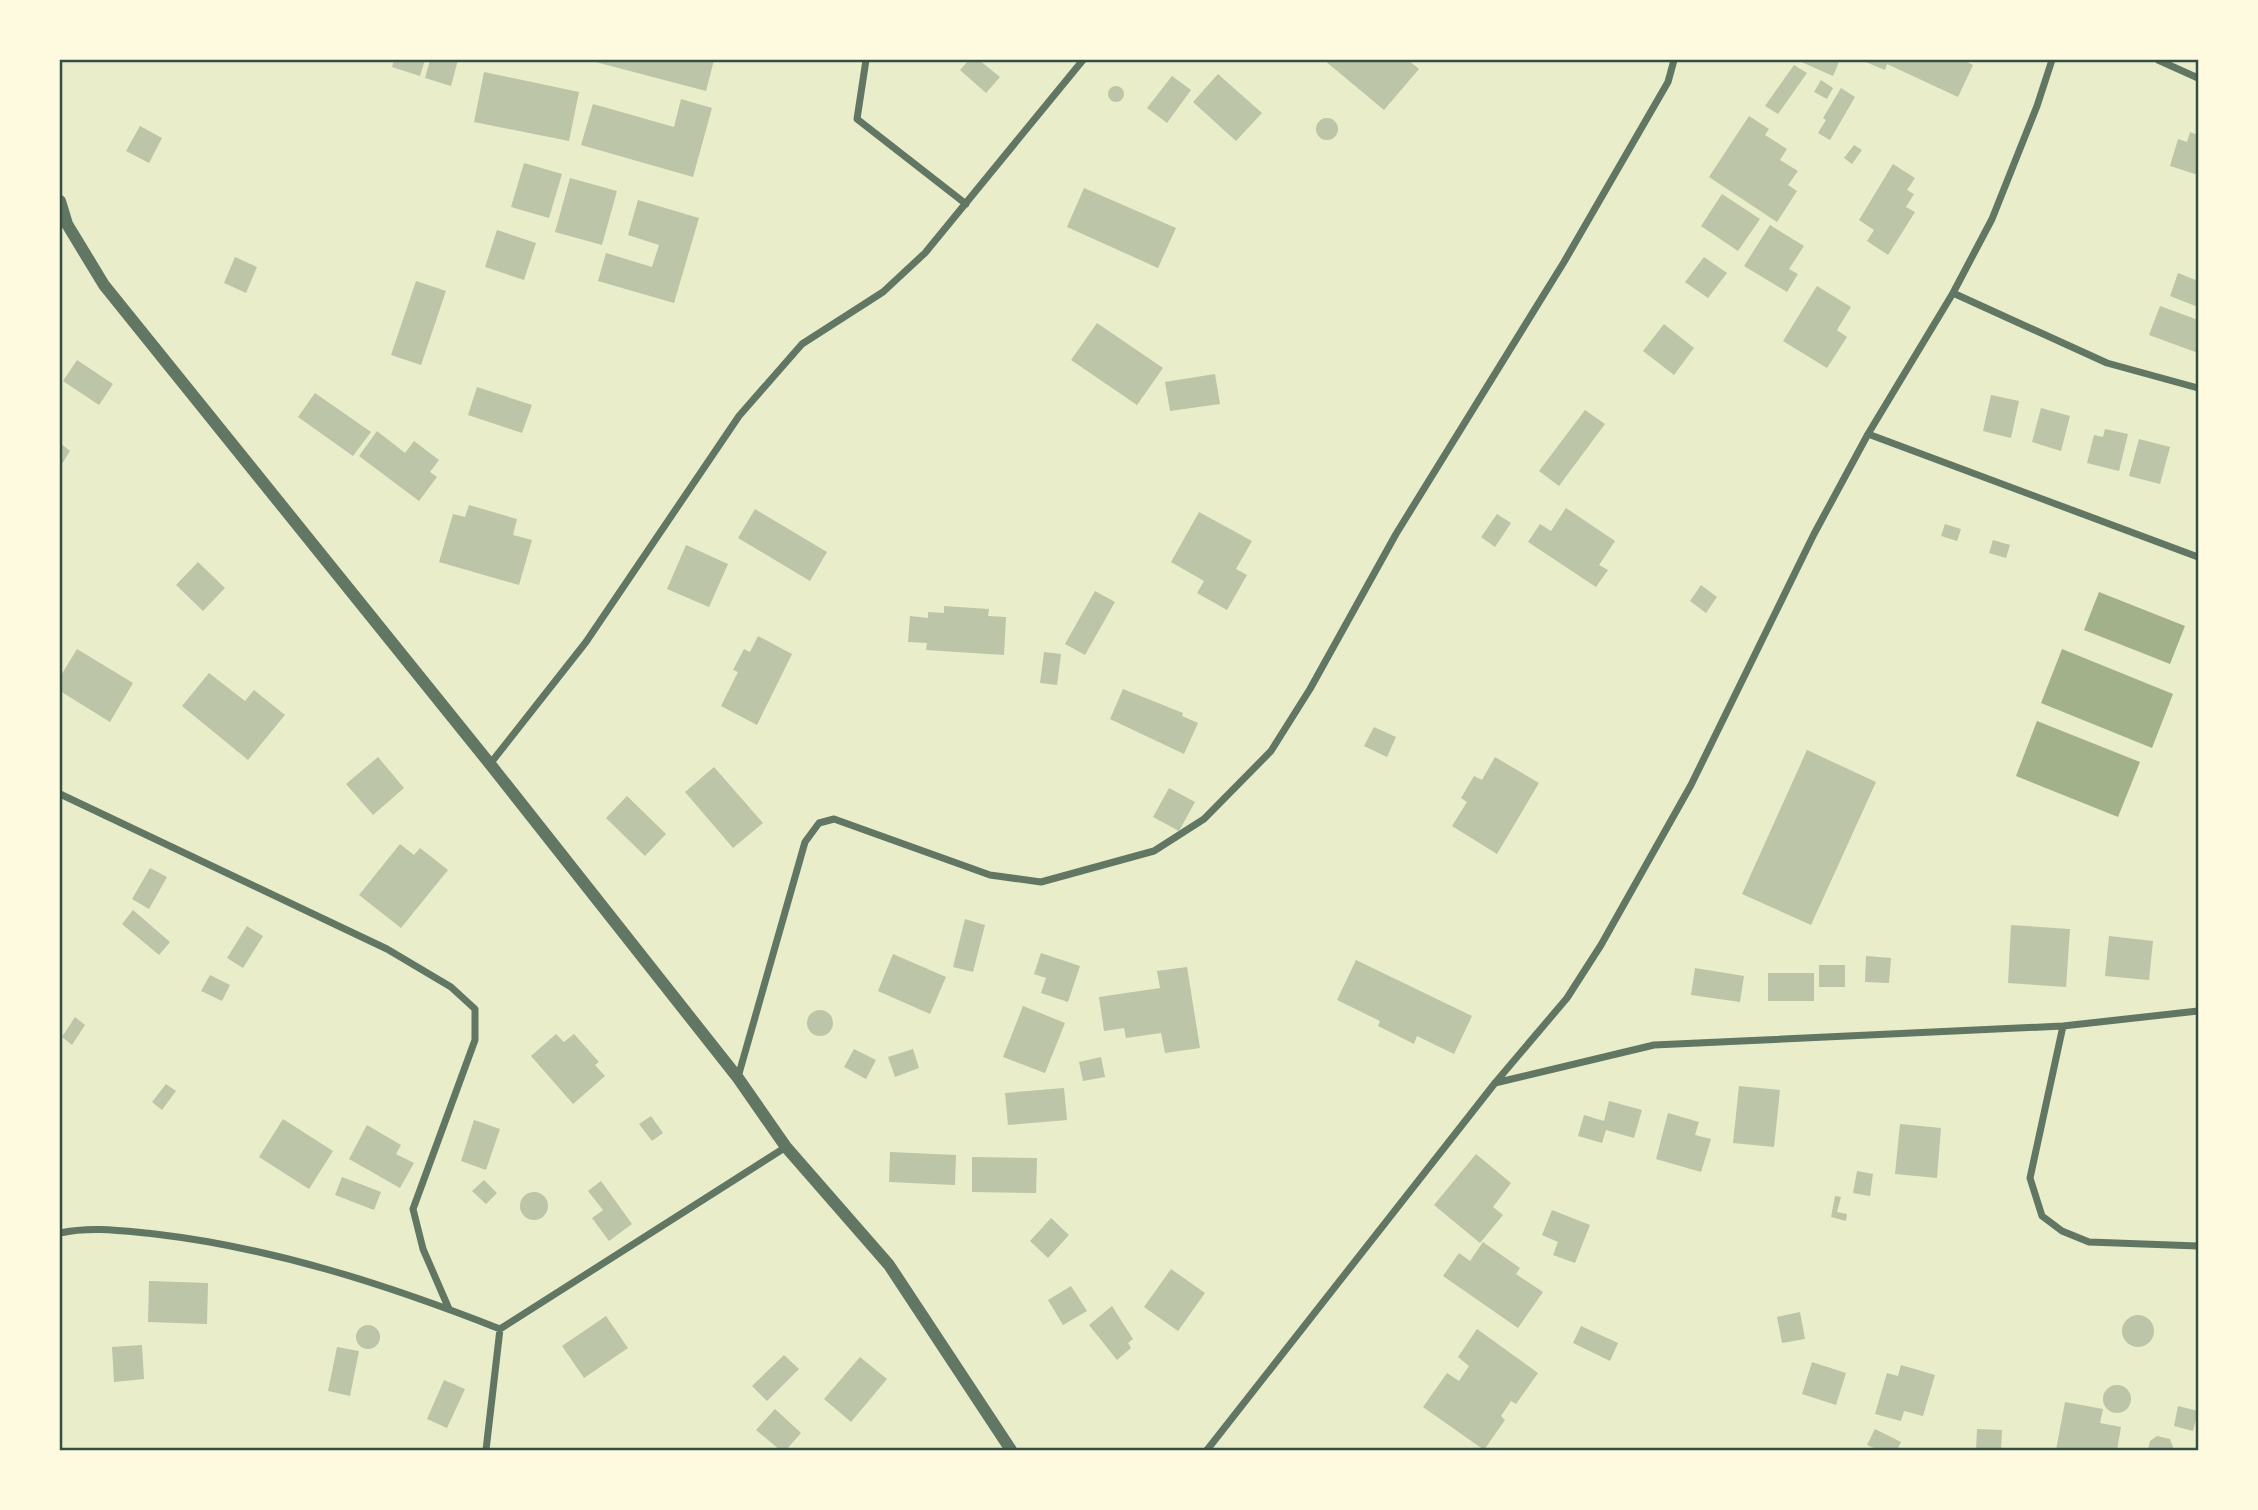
<svg xmlns="http://www.w3.org/2000/svg" width="2258" height="1510" viewBox="0 0 2258 1510" font-family="Quicksand,sans-serif">
	<style>
		.water { fill: #a3b18a }
		.building { fill: #bcc5a7 }
		.lines { fill: none; stroke-linecap: round; stroke-linejoin: round }
		.minor { stroke: #617663; stroke-width: 7 }
		.tertiary { stroke: #617663; stroke-width: 12 }
		.neatline { fill: none; stroke: #344e41; stroke-width: 2.5 }
	</style>
	<rect width="100%" height="100%" fill="#e9edc9"/>
	<path class="water" d="M2099 592 2185 626 2170 664 2084 630Z
		M2062 649 2173 694 2152 748 2041 703Z
		M2037 721 2140 762 2118 817 2016 776Z"/>
	<path class="building" d="M394 60H425L420 76 392 67Z
		M430 60H458L451 86 425 78Z
		M588 60H714L706 91Z
		M969 60H979L1000 77 986 93 960 70Z
		M1324 60H1408L1419 69 1384 110Z
		M1797 60H1839V62L1833 76Z
		M1861 60H1969L1967 62 1973 65 1958 97 1887 64 1885 70Z
		M1794 65 1807 73 1778 114 1765 106Z
		M484 72 579 92 569 141 474 122Z
		M1218 74 1262 113 1236 141 1193 102Z
		M1172 76 1191 90 1167 123 1147 108Z
		M1821 80 1833 88 1827 99 1814 92Z
		M1108 94a8 8 0 1 1 16 0a8 8 0 1 1-16 0Z
		M1841 88 1855 97 1830 140 1818 133 1826 120 1823 118Z
		M681 99 712 108 693 177 581 145 593 104 674 127Z
		M1749 116 1769 129 1765 135 1787 149 1780 160 1798 171 1788 185 1797 191 1777 222 1709 177Z
		M1316 129a11 11 0 1 1 22 0a11 11 0 1 1-22 0Z
		M140 126 162 138 149 163 126 151Z
		M2190 132 2198 135V175L2170 166 2178 139 2187 142Z
		M1854 145 1862 150 1852 164 1844 158Z
		M524 163 562 174 549 218 511 207Z
		M1893 164 1915 178 1907 190 1914 194 1906 207 1915 212 1888 255 1867 241 1874 230 1859 220Z
		M570 178 617 191 602 245 555 232Z
		M1084 188 1176 228 1158 268 1067 227Z
		M1722 194 1760 219 1738 251 1701 226Z
		M638 200 699 218 674 303 598 281 606 253 652 267 659 245 628 235Z
		M1770 225 1804 246 1789 269 1798 274 1787 292 1744 266Z
		M497 230 536 243 524 280 485 267Z
		M235 257 257 267 246 293 224 283Z
		M1704 257 1727 273 1708 298 1685 282Z
		M2178 273 2198 281V307L2170 296Z
		M416 281 446 291 421 365 391 355Z
		M1817 286 1851 307 1837 330 1847 337 1827 368 1783 341Z
		M2160 306 2198 320V353L2149 335Z
		M1097 323 1163 368 1137 405 1071 360Z
		M1664 324 1694 348 1674 375 1643 351Z
		M77 360 113 384 99 405 63 381Z
		M1215 374 1220 404 1170 411 1165 382Z
		M477 387 532 405 522 433 468 415Z
		M315 393 371 432 353 456 298 417Z
		M1991 395 2019 401 2011 438 1983 431Z
		M2041 408 2070 416 2061 451 2032 442Z
		M1585 410 1605 424 1559 486 1539 471Z
		M2105 429 2128 434 2119 471 2087 463 2094 435 2103 437Z
		M377 431 405 453 414 441 439 460 430 472 437 477 419 501 359 456Z
		M2139 439 2170 447 2160 484 2129 476Z
		M60 443 70 451 60 467Z
		M469 505 517 519 513 535 532 540 519 585 439 562 453 514 465 517Z
		M1566 508 1615 541 1599 565 1608 570 1596 587 1528 542 1540 524 1551 531Z
		M755 509 827 552 810 581 738 538Z
		M1199 512 1252 541 1236 569 1247 575 1227 610 1197 593 1204 581 1171 562Z
		M1497 514 1511 523 1495 547 1481 537Z
		M1945 524 1961 529 1957 541 1941 536Z
		M1993 540 2010 545 2006 558 1989 553Z
		M686 545 728 564 709 607 667 589Z
		M198 562 225 588 203 611 176 585Z
		M1701 585 1717 597 1706 613 1690 601Z
		M1095 591 1115 602 1085 655 1065 644Z
		M944 606 989 609 988 616 1006 617 1004 655 926 650 927 643 908 642 910 616 928 618V612L944 613Z
		M758 636 792 654 757 725 721 706 738 672 733 670 744 649 750 652Z
		M77 649 133 683 110 722 60 691V677Z
		M1044 652 1061 654 1057 685 1040 683Z
		M209 673 245 701 254 690 285 715 248 760 182 706Z
		M1123 689 1183 713 1182 716 1198 723 1184 754 1110 719Z
		M1374 727 1396 737 1387 757 1364 746Z
		M1807 750 1876 782 1811 925 1742 894Z
		M378 757 404 788 373 815 346 784Z
		M1495 757 1539 783 1497 854 1452 826 1467 802 1461 798 1474 776 1482 780Z
		M714 767 763 823 733 848 685 792Z
		M1169 788 1195 802 1179 831 1153 817Z
		M627 796 666 834 645 856 606 818Z
		M400 844 414 855 420 848 448 870 401 928 359 895Z
		M150 868 167 877 149 909 132 899Z
		M133 910 170 942 159 955 122 924Z
		M965 919 985 925 973 972 953 967Z
		M2011 925 2070 929 2066 987 2008 983Z
		M247 926 263 936 243 968 227 958Z
		M2109 936 2153 941 2149 980 2105 976Z
		M1041 953 1080 966 1068 1002 1041 993 1046 978 1034 974Z
		M893 954 946 977 930 1014 878 991Z
		M1866 956 1891 958 1889 983 1865 982Z
		M1356 960 1472 1016 1454 1054 1417 1036 1414 1044 1378 1026 1380 1021 1337 1000Z
		M1819 965H1845V987H1819Z
		M1187 967 1200 1048 1165 1053 1161 1033 1126 1038 1124 1028 1104 1031 1099 997 1160 988 1157 971Z
		M1695 968 1744 976 1740 1002 1691 995Z
		M1768 973H1814V1001H1768Z
		M210 975 230 985 222 1001 201 991Z
		M1023 1006 1065 1023 1045 1073 1003 1057Z
		M807 1023a13 13 0 1 1 26 0a13 13 0 1 1-26 0Z
		M75 1017 85 1025 72 1045 62 1037Z
		M556 1034 564 1042 574 1034 599 1062 595 1065 605 1076 573 1104 531 1056Z
		M854 1049 876 1060 866 1079 844 1067Z
		M913 1049 919 1068 895 1077 888 1057Z
		M1101 1057 1105 1077 1083 1081 1079 1062Z
		M166 1084 176 1091 162 1110 152 1102Z
		M1739 1086 1780 1090 1774 1147 1733 1143Z
		M1064 1088 1067 1120 1008 1125 1005 1093Z
		M1609 1101 1642 1110 1634 1138 1606 1130 1602 1143 1578 1136 1584 1115 1604 1121Z
		M1668 1113 1699 1122 1695 1135 1711 1139 1701 1172 1656 1159Z
		M651 1116 663 1133 652 1141 639 1124Z
		M283 1119 333 1151 309 1189 259 1157Z
		M474 1120 500 1129 486 1170 461 1161Z
		M1900 1124 1941 1128 1937 1178 1895 1174Z
		M367 1125 401 1145 396 1154 414 1163 400 1188 349 1159Z
		M890 1152 956 1155 955 1185 889 1182Z
		M1476 1154 1511 1183 1493 1207 1503 1215 1480 1243 1434 1205Z
		M972 1157 1037 1158 1036 1193 972 1192Z
		M1857 1171 1873 1174 1870 1196 1853 1193Z
		M342 1177 381 1192 374 1210 335 1195Z
		M484 1180 497 1193 486 1204 472 1191Z
		M601 1181 632 1224 609 1241 592 1218 603 1210 588 1191Z
		M520 1206a14 14 0 1 1 28 0a14 14 0 1 1-28 0Z
		M1835 1196 1841 1197 1837 1212 1847 1214 1846 1221 1831 1217Z
		M1552 1210 1590 1225 1575 1263 1553 1255 1558 1242 1542 1235Z
		M1051 1218 1069 1235 1048 1258 1030 1241Z
		M1483 1242 1520 1268 1516 1274 1543 1292 1518 1328 1443 1276 1459 1253 1470 1261Z
		M1171 1269 1205 1293 1178 1331 1144 1307Z
		M149 1281 208 1283 207 1324 148 1322Z
		M1071 1286 1087 1311 1063 1325 1048 1300Z
		M1112 1306 1133 1339 1128 1343 1131 1348 1117 1360 1089 1325Z
		M1800 1312 1805 1339 1782 1343 1777 1317Z
		M2122 1331a16 16 0 1 1 32 0a16 16 0 1 1-32 0Z
		M606 1316 628 1348 584 1378 562 1346Z
		M356 1337a12 12 0 1 1 24 0a12 12 0 1 1-24 0Z
		M1581 1326 1618 1343 1610 1361 1573 1343Z
		M1477 1329 1538 1373 1516 1404 1511 1401 1501 1416 1505 1420 1484 1450 1423 1407 1447 1373 1459 1381 1469 1366 1458 1357Z
		M142 1345 144 1379 114 1382 112 1347Z
		M337 1347 359 1351 350 1396 328 1391Z
		M784 1355 799 1369 767 1401 752 1386Z
		M860 1357 887 1379 851 1422 824 1399Z
		M1812 1362 1846 1373 1836 1405 1802 1394Z
		M1901 1365 1935 1375 1923 1416 1904 1411 1901 1421 1875 1414 1887 1373 1898 1376Z
		M444 1380 465 1389 447 1428 427 1419Z
		M2103 1399a14 14 0 1 1 28 0a14 14 0 1 1-28 0Z
		M2065 1402 2103 1409 2100 1423 2121 1427 2117 1450H2056Z
		M2178 1406 2198 1411 2193 1431 2174 1426Z
		M775 1409 801 1433 786 1450H780L756 1430Z
		M1875 1429 1901 1442 1897 1450H1879L1867 1445Z
		M1977 1429 2002 1430 2001 1450H1976Z
		M2157 1436 2170 1439 2174 1450H2148L2150 1441Z"/>
	<g class="lines">
		<path class="minor" d="M866 60 857 119 966 204
			M2158 60 2198 78
			M1953 293 2107 363 2198 388
			M1868 434 2198 557
			M490 764 586 642 739 416 802 344 883 292 925 253 1083 60
			M60 794 387 949 451 987 475 1009V1040L413 1209 423 1249 449 1309
			M2063 1026 2030 1178 2042 1216 2062 1231 2089 1242 2198 1246
			M738 1077 805 842 819 823 834 819 990 875 1041 882 1154 851 1204 819 1271 751 1310 689 1396 534 1564 262 1668 82 1674 60
			M1495 1083 1654 1045 2063 1026 2198 1011
			M60 1233C92 1226 123 1231 155 1234 274 1248 388 1285 500 1329
			M486 1450 500 1329 786 1147
			M1207 1450 1495 1083 1567 998 1601 945 1691 785 1814 534 1868 434 1953 293 1992 219 2037 106 2052 60"/>
		<path class="tertiary" d="M60 201 67 224 104 285 490 764 738 1078 786 1147 889 1265 1011 1450"/>
	</g>
	<rect width="2258" height="1510" fill="none" stroke="#fefae0" stroke-width="122"/>
	<rect x="61" y="61" width="2136" height="1388" class="neatline"/>
</svg>
